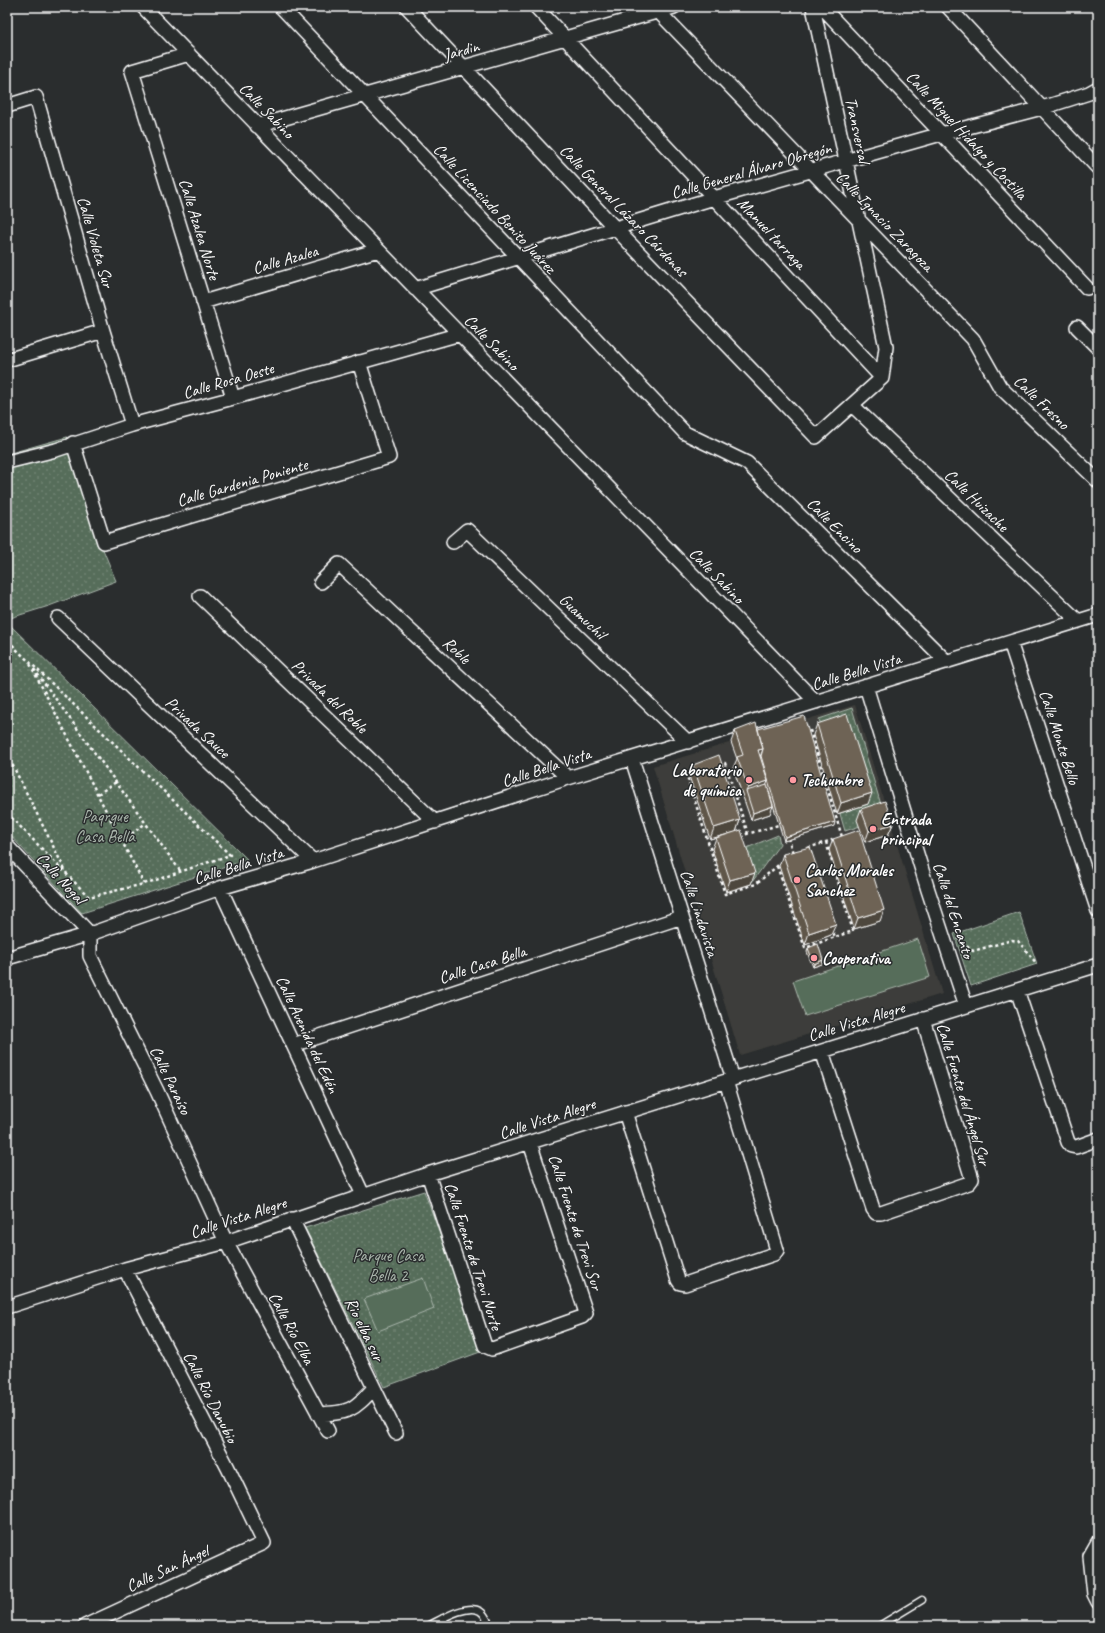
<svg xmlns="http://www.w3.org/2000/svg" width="1105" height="1633" viewBox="0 0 1105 1633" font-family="Caveat,sans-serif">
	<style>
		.built { fill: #3e3e3a }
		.green { fill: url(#green-dots); stroke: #aab6ac }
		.pitch { fill: #566d5a; stroke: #aab6ac }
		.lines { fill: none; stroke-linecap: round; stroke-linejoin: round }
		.lane-casing { stroke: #fff; stroke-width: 9 }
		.street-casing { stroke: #fff; stroke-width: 16 }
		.path { stroke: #fff; stroke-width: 2.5; stroke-dasharray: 3 3; stroke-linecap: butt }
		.lane { stroke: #2a2d2e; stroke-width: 6 }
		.street { stroke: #2a2d2e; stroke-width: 13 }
		.wall { fill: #5f5649; stroke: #fff }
		.shaded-wall { fill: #4d463c; stroke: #fff }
		.building { fill: #6e6455; stroke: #fff }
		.poi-dot { fill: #ff9aa2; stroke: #2a2d2e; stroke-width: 1.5 }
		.labels { text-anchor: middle; stroke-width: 3; stroke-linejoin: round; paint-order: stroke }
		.street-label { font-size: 17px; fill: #fff; stroke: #2a2d2e }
		.poi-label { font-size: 17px; font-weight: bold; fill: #fff; stroke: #2a2d2e; text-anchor: start }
		.park-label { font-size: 17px; fill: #aab6ac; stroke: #2a2d2e }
	</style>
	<defs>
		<pattern id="green-dots" width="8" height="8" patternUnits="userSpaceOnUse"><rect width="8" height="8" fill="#566d5a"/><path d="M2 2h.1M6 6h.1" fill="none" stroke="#6f8373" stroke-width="1.8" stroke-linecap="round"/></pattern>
	</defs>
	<rect width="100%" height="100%" fill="#2a2d2e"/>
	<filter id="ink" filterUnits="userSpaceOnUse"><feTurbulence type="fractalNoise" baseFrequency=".025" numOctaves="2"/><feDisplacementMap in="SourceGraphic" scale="8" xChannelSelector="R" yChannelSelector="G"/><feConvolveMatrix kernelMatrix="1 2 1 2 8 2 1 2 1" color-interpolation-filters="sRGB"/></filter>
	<g filter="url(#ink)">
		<path class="built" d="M855 705 942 994 740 1055 653 766Z"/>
		<path class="green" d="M67 437 100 542 116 581 49 606 7 619V454Z
			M7 622 247 859 220 869 82 913 7 832Z
			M852 708 885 818 845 831C833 795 831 755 819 719Z
			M778 835 780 844 752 882 742 850Z
			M1019 912 1037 964 971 986 954 934Z
			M424 1191 483 1351 384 1387 305 1228Z"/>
		<path class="pitch" d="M918 939 930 977 805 1016 793 981Z
			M423 1278 434 1309 378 1331 364 1299Z"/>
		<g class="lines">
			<g class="lane-casing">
				<path id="lane" d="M443 1618 447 1626
					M428 1626C440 1620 467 1603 480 1611 485 1614 488 1621 490 1626
					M879 1626 922 1600"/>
			</g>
			<g class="street-casing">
				<path id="street" d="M143 7 816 702
					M281 7 685 433 747 463 947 662
					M407 7 615 228 816 437 882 378
					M536 7 882 378
					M654 7 973 339 1000 387 1098 481
					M813 7 886 347 882 378
					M822 7 1087 288
					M948 7 1098 168
					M189 54 132 71 233 398
					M7 106 36 97 103 331 132 425
					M257 126 674 7
					M415 289 714 198 941 134 1042 108 1089 93 1098 88
					M203 302 378 250
					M1077 327 1098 348
					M7 360 103 331
					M852 405 1078 621
					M73 443 104 542 389 457 359 362
					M7 462 56 450 132 425 233 398 460 334
					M453 542 467 530 688 742
					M321 582 339 564 568 778
					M200 596 435 822
					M58 618 313 861
					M1010 642 1098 911
					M866 686 928 890 966 1006
					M632 759 733 1079
					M7 846 90 934
					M220 888 363 1195
					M90 934V956L157 1091 226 1242 328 1431
					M7 958 90 934 220 888 313 861 568 778 1098 615
					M1017 990 1068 1142 1071 1146 1076 1147 1098 1139
					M293 1045 682 917
					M822 1051 873 1209 876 1213H881L969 1183 972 1179 923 1019
					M625 1112 678 1280 680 1283 685 1284 774 1254 777 1250 726 1081
					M428 1174 485 1346 492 1349 582 1317 586 1313 530 1143
					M292 1219 396 1433
					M7 1307 125 1269 226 1242 428 1174 1098 965
					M318 1414C349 1413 353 1411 374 1388
					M1098 1542 1090 1556 1094 1594 1098 1602
					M85 1626 264 1543 228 1468 125 1269"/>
			</g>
			<path class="path" d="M7 634 11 643 16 649 230 855 144 884 89 897 7 813
				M30 664 144 884
				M34 669 181 872
				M810 730 842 837
				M7 754 67 874
				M719 765 725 763 748 834
				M693 772 686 774 725 894 756 884 782 862
				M98 794 116 782
				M740 836 782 824
				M788 838 793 853
				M122 841 146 823
				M826 842 853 931 835 937
				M808 848 835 839
				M777 866 805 948 835 937 832 929
				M958 938 973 951 1012 940 1018 941 1037 964"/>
			<use href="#lane" class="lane"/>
			<use href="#street" class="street"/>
		</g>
		<path class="wall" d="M817 724 868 804 837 814 813 735Z
			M758 729 834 826 784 841 768 788 770 814 751 820 733 768 737 759 731 742 735 731Z
			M693 765 740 820 736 832 751 884 726 892 712 849 716 838 734 832 710 839 689 776Z
			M861 809 893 824 888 835 865 842 857 820Z
			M833 839 880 921 854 929 829 850Z
			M783 854 831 935 805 945 779 866Z
			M808 948 823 960 822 964 813 967 807 952Z"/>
		<path class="shaded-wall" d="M763 749 759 760 758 750Z
			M768 781 764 793 746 791 748 788Z
			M872 793 868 804 837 814 841 803Z
			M773 806 770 814 751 820 753 813Z
			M740 820 736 832 710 839 714 828Z
			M835 822 834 826 784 841 785 837Z
			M893 824 888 835 865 842 869 831Z
			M755 873 751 884 726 892 730 880Z
			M884 910 880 921 854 929 858 918Z
			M836 924 831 935 805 945 809 933Z
			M823 960 822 964 813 967 814 964Z"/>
		<path class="building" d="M847 714 872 793 841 803 817 724Z
			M804 716 835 822 785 837 761 756 763 749 758 729Z
			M756 723 763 749 758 750 768 781 748 788 737 757 743 755 735 731Z
			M719 755 740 820 714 828 693 765Z
			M767 785 773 806 753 813 746 791Z
			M885 801 893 824 869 831 861 809Z
			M741 830 755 873 730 880 716 838Z
			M859 830 884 910 858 918 833 839Z
			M810 847 836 924 809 933 783 854Z
			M818 944 823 960 814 964 808 948Z"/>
	</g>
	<g class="poi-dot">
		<circle cx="749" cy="780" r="4"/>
		<circle cx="793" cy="780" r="4"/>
		<circle cx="873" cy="829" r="4"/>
		<circle cx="797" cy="880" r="4"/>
		<circle cx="814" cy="958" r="4"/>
	</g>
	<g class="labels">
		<g class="street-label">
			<text transform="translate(461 50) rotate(-16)" y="6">Jardin</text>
			<text transform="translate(267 110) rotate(46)" y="6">Calle Sabino</text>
			<text transform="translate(858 130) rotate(78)" y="6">Transversal</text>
			<text transform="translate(967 135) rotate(47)" y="6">Calle Miguel Hidalgo y Costilla</text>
			<text transform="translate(751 170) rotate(-16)" y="6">Calle General Álvaro Obregón</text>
			<text transform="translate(495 208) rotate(47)" y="6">Calle Licenciado Benito Juárez</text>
			<text transform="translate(624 210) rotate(46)" y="6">Calle General Lázaro Cárdenas</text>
			<text transform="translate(885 221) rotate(46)" y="6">Calle Ignacio Zaragoza</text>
			<text transform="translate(200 229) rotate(73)" y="6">Calle Azalea Norte</text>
			<text transform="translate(772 233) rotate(47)" y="6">Manuel tarraga</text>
			<text transform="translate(96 242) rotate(74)" y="6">Calle Violeta Sur</text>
			<text transform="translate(285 259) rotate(-16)" y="6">Calle Azalea</text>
			<text transform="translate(492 342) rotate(46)" y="6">Calle Sabino</text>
			<text transform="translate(228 380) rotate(-16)" y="6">Calle Rosa Oeste</text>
			<text transform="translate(1042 402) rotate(44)" y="6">Calle Fresno</text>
			<text transform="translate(242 482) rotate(-16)" y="6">Calle Gardenia Poniente</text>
			<text transform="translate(977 500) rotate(44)" y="6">Calle Huizache</text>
			<text transform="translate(835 525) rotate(45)" y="6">Calle Encino</text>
			<text transform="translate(717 575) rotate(46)" y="6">Calle Sabino</text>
			<text transform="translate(583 616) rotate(44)" y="6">Guamuchil</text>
			<text transform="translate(457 650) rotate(43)" y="6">Roble</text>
			<text transform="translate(856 671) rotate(-17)" y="6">Calle Bella Vista</text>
			<text transform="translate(330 696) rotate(44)" y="6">Privada del Roble</text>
			<text transform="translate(198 727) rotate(43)" y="6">Privada Sauce</text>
			<text transform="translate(1060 737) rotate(72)" y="6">Calle Monte Bello</text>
			<text transform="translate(546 767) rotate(-18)" y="6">Calle Bella Vista</text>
			<text transform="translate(238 865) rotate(-17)" y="6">Calle Bella Vista</text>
			<text transform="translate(61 878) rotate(47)" y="6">Calle Nogal</text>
			<text transform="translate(954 910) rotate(72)" y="6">Calle del Encanto</text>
			<text transform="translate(700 913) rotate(72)" y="6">Calle Lindavista</text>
			<text transform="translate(482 964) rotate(-18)" y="6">Calle Casa Bella</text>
			<text transform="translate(856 1021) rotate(-17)" y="6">Calle Vista Alegre</text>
			<text transform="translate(308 1034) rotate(65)" y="6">Calle Avenida del Edén</text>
			<text transform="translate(171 1080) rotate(64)" y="6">Calle Paraíso</text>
			<text transform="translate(964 1094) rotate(73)" y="6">Calle Fuente del Ángel Sur</text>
			<text transform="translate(547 1118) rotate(-18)" y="6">Calle Vista Alegre</text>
			<text transform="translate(238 1217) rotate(-18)" y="6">Calle Vista Alegre</text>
			<text transform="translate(576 1222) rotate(72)" y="6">Calle Fuente de Trevi Sur</text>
			<text transform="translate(474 1256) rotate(72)" y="6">Calle Fuente de Trevi Norte</text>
			<text transform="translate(292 1328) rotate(62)" y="6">Calle Río Elba</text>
			<text transform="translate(365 1329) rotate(64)" y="6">Rio elba sur</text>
			<text transform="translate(211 1397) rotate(63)" y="6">Calle Río Danubio</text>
			<text transform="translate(167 1568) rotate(-25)" y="6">Calle San Ángel</text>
		</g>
		<g class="poi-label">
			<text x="741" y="776" text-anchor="end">Laboratorio<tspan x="741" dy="20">de química</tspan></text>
			<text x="801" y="786">Techumbre</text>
			<text x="881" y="825">Entrada<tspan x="881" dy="20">principal</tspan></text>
			<text x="805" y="876">Carlos Morales<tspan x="805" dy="20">Sanchez</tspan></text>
			<text x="822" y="964">Cooperativa</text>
		</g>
		<g class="park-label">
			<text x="105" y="822">Paqrque<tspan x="105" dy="20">Casa Bella</tspan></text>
			<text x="388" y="1261">Parque Casa<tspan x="388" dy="20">Bella 2</tspan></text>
		</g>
	</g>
	<rect width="1105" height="1633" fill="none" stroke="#2a2d2e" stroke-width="24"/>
	<rect x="12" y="12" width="1081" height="1609" fill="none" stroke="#fff" stroke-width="1.5" filter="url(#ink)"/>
</svg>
